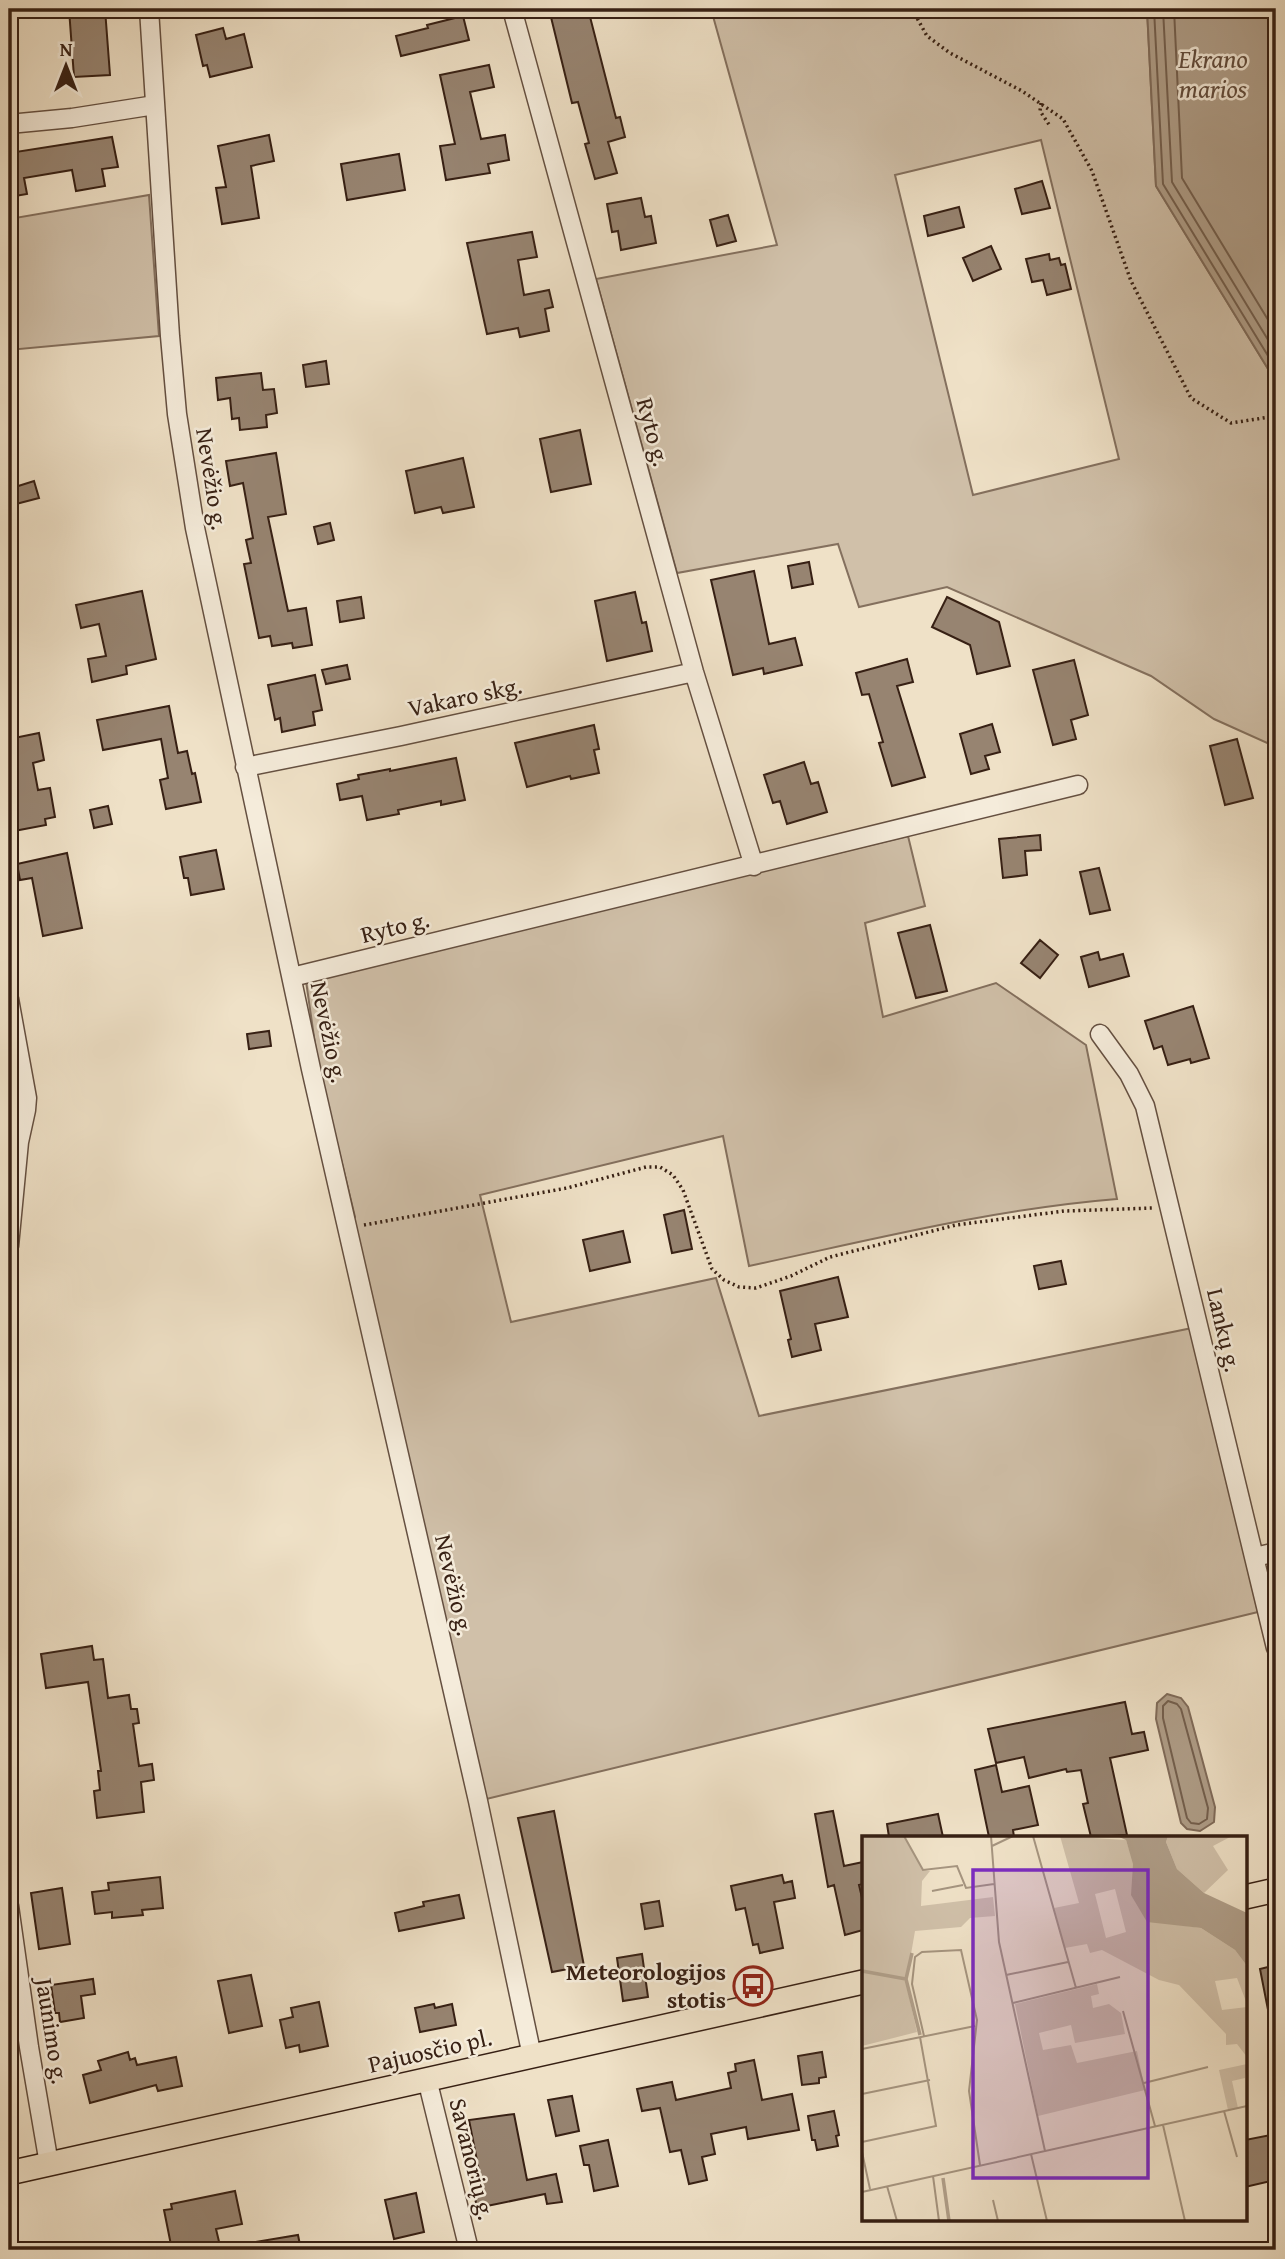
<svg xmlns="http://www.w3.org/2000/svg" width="1285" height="2259" viewBox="0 0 1285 2259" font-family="'Gentium Book Plus',serif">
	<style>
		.green { fill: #d0c0a9; stroke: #84705e; stroke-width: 2; fill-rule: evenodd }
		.water { fill: #b09f8a; stroke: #806c5b; stroke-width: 2 }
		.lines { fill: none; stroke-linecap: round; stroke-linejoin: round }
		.shore { stroke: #74604f; stroke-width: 2 }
		.building { fill: #978471; stroke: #372014; stroke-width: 2 }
		.minor-casing { stroke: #655041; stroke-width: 21 }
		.major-casing { stroke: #372014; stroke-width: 26 }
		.path { stroke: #372014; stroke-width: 3.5; stroke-dasharray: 2 3.5; stroke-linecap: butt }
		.minor { stroke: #f5ecdb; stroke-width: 18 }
		.major { stroke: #efe1c7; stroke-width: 23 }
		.labels { text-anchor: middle; stroke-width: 5; stroke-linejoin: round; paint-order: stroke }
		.street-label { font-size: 24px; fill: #372014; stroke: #f5ecdb }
		.poi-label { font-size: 24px; font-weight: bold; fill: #372014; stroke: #f5ecdb; text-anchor: end }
		.water-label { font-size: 26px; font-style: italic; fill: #614c3d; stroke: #f5ecdb }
		.inset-river { fill: none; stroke: #b09f8a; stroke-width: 3.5 }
		.inset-road { fill: none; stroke: #a5947f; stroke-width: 2 }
		.view { fill: #7b2cbf; fill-opacity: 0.15; stroke: #7b2cbf; stroke-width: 3.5 }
		.inset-edge { fill: none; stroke: #372014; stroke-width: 3.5 }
	</style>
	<rect width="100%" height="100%" fill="#efe1c7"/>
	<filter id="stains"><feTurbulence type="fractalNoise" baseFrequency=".00286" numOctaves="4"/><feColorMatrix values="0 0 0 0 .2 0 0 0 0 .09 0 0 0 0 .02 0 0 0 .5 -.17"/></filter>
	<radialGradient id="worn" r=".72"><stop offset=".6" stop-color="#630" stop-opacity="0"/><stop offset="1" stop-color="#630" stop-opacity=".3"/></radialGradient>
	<path class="green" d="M711 9H1147L1156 186 1273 377H1276V747L1214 719 1151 676 947 587 859 607 838 544 677 573 596 279 777 245ZM1041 140 1119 459 973 495 895 175Z
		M149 195 159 336 9 350V219Z
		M908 836 925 906 865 923 883 1017 996 983 1086 1045 1117 1199C993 1209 871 1240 749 1266L723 1136 480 1195 511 1322 716 1278 759 1416 1202 1326 1229 1489 1258 1612 478 1801 347 1228 355 1217 318 1065 306 981Z"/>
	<path class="water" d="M1147 9H1276V377H1273L1156 186Z
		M1167 1694 1181 1698 1188 1707 1215 1807 1214 1822 1200 1831 1187 1829 1181 1823 1156 1719 1157 1703Z"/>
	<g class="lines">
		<path class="shore" d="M1154 9 1163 184 1276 369
			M1163 9 1172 182 1276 353
			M1174 9 1182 178 1276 333
			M1168 1701 1177 1704 1181 1709 1208 1808 1207 1819 1199 1824 1191 1823 1187 1818 1163 1718V1706Z"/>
	</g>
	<path class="building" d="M69 9H105L110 75 74 77Z
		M549 9H588L616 118 620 117 625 137 608 142 617 173 595 179 585 144 589 143 578 102 572 103Z
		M463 16 469 40 401 56 396 36 428 28 427 25Z
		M223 28 226 39 244 34 252 67 210 77 207 65 203 66 196 35Z
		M489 65 494 87 470 92 481 139 505 135 509 160 488 164 490 173 446 180 440 146 455 144 440 75Z
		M269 135 274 161 251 166 259 218 222 224 216 188 226 187 218 146Z
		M112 137 118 167 102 169 105 186 76 191 72 170 24 178 27 194 9 197V153Z
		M399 154 405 190 347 200 341 164Z
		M1042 181 1050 208 1022 214 1015 189Z
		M641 198 645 217 651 216 656 243 621 250 618 231 612 232 607 204Z
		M959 207 964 227 928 236 924 216Z
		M728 215 736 241 717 246 710 220Z
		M532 232 537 257 518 260 524 295 549 290 553 307 545 309 549 331 520 337 518 328 487 334 467 243Z
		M991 246 1001 269 973 281 963 258Z
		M1049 254 1050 260 1059 258 1061 265 1065 264 1071 289 1047 295 1043 280 1032 282 1026 259Z
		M326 361 329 384 306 387 303 365Z
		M261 373 263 390 274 389 277 413 266 415 267 427 240 430 239 418 232 419 230 398 218 400 216 378Z
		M580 430 591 484 551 492 540 439Z
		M276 453 286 514 268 517 288 611 306 608 312 645 293 648 292 643 272 646 270 636 259 638 244 564 251 563 246 540 253 538 243 483 230 486 226 461Z
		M463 458 474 507 443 513 441 507 415 513 406 471Z
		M34 481 39 498 16 504 12 488Z
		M330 523 334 540 318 544 314 527Z
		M809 562 813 584 792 588 788 566Z
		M754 571 769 644 795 638 802 665 764 674 763 668 733 675 711 580Z
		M142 591 156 659 126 666 127 674 92 682 88 659 106 656 99 624 81 628 76 605Z
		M635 592 642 623 646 622 652 651 607 661 595 601Z
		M361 597 364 618 340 622 337 601Z
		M947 597 999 622 1010 666 977 674 970 645 932 627Z
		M907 659 913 682 897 686 925 777 892 786 879 743 883 742 869 694 862 695 856 673Z
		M1074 660 1088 715 1071 720 1076 739 1053 745 1033 670Z
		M347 665 350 679 326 684 322 670Z
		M315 675 322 710 313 712 315 725 282 732 280 718 275 720 268 685Z
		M169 706 178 753 187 751 192 774 195 773 201 802 166 809 160 780 168 778 161 739 103 750 97 720Z
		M992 724 1000 752 985 756 989 769 971 774 960 734Z
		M594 725 599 749 594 750 599 773 571 779 570 776 527 787 515 743Z
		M39 733 44 760 33 763 38 790 50 788 55 817 45 819 46 825 14 831 13 823H9V739Z
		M1237 739 1253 798 1225 805 1210 746Z
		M456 758 465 800 441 805V801L398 810 399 814 367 820 362 796 340 800 337 784 359 779 358 775 390 769V771Z
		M804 762 811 784 818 782 827 812 787 824 780 801 773 803 764 775Z
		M108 806 112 824 94 828 90 810Z
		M1040 835 1041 850 1025 851 1027 875 1003 878 999 839Z
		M216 850 224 889 191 895 188 878H184L180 857Z
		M67 853 82 928 43 936 32 878 20 880 17 864Z
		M1099 868 1110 910 1090 914 1080 872Z
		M930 925 947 991 916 998 898 933Z
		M1040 940 1058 955 1040 978 1021 963Z
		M1098 952 1100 960 1123 954 1129 976 1089 987 1081 957Z
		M1193 1006 1209 1058 1191 1063 1190 1059 1168 1065 1162 1046 1154 1049 1145 1021Z
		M269 1031 271 1046 249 1049 247 1034Z
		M684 1210 692 1249 672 1253 664 1215Z
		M623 1231 630 1262 590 1271 583 1240Z
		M1061 1261 1066 1284 1039 1289 1034 1266Z
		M838 1277 848 1317 815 1324 821 1350 792 1357 788 1340 791 1339 780 1291Z
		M92 1646 94 1660 103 1659 108 1698 129 1695 131 1709H137L139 1723 133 1724 139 1766 152 1764 154 1780 141 1782 144 1812 97 1818 94 1791 100 1790 98 1771H101L88 1682 46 1688 41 1654Z
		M1125 1702 1132 1734 1144 1732 1148 1750 1110 1758 1127 1835 1091 1837 1083 1804 1088 1803 1081 1770 1067 1772 1066 1769 1029 1778 1024 1757 996 1763 988 1729Z
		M996 1765 1002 1792 1029 1786 1038 1825 1013 1830 1014 1837H989L975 1770Z
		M554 1811 584 1966 552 1972 518 1818Z
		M833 1811 844 1866 863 1862V1884L859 1885 863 1902V1930L845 1935 834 1885 828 1887 815 1814Z
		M938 1814 943 1837H889L887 1824Z
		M782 1875 784 1883 792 1881 795 1898 774 1902 783 1948 760 1953 758 1944 753 1945 745 1908 736 1910 731 1886Z
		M160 1877 163 1908 142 1910 143 1915 112 1918V1912L95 1914 92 1892 109 1890 108 1883Z
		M62 1888 70 1944 39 1949 31 1893Z
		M459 1895 464 1918 399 1931 395 1913 424 1906 423 1902Z
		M659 1901 663 1926 645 1929 641 1904Z
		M642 1954 648 1997 623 2001 617 1958Z
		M1276 1965V2014L1269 2015 1260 1969Z
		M251 1975 262 2026 229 2033 218 1981Z
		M93 1979 95 1994 81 1996 84 2018 60 2022 59 2013H55L51 1985Z
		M319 2002 328 2046 300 2052 299 2045 286 2048 280 2020 293 2017 291 2008Z
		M434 2004 435 2008 452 2004 456 2025 420 2032 415 2008Z
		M128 2052 130 2060 135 2058 137 2065 176 2057 182 2086 158 2091 156 2085 90 2103 83 2075 101 2070 98 2061Z
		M822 2052 826 2077 819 2078V2083L802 2085 798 2056Z
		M754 2060 762 2100 792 2094 799 2130 748 2139 746 2127 711 2134 715 2154 702 2157 707 2180 689 2184 681 2150 670 2152 660 2108 642 2111 637 2089 672 2082 676 2100 731 2088 728 2073 736 2071 735 2064Z
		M572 2096 579 2131 556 2136 548 2100Z
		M834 2111 839 2135 836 2136 838 2146 817 2150 815 2140H812L808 2116Z
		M514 2114 527 2180 556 2174 562 2202 547 2204 545 2194 477 2208 471 2178 480 2176 469 2120Z
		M1276 2134V2172L1270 2174 1271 2181 1245 2187V2140Z
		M608 2140 618 2186 594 2191 589 2165H584L580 2146Z
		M235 2191 242 2224 216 2229 221 2250H172L164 2210 172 2209 171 2204Z
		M416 2193 424 2232 394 2239 385 2200Z
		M298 2235 301 2250H255V2242Z"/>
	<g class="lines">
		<g class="minor-casing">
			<path id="minor" d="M149 9 170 336 177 414 195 528 311 1069 478 1801 532 2056
				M512 9 694 672 754 866
				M9 124 72 118 155 105
				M245 767 401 736 694 672
				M292 977 1078 785
				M9 999 27 1098 26 1110 19 1142 9 1246
				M1100 1034 1129 1074 1145 1106 1276 1648
				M1255 1557 1276 1552
				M9 1906 29 2047 49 2164
				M427 2079 469 2250"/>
		</g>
		<g class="major-casing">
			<path id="major" d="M1245 1897 1276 1890
				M9 2173 863 1982"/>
		</g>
		<path class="path" d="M912 9 927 36 950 53 1022 91 1063 119 1092 171 1131 281 1191 398 1231 423 1276 416
			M1041 103 1040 111 1050 126
			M364 1225 567 1188 646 1167H660L673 1175 683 1190 712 1269 724 1280 739 1287 756 1288 791 1276 830 1257 956 1225 1064 1211 1153 1208"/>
		<use href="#minor" class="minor"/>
		<use href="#major" class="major"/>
	</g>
	<defs>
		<g id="bus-ring" transform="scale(2.0125)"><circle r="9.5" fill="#f5ecdb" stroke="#8f2418" stroke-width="1.5"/><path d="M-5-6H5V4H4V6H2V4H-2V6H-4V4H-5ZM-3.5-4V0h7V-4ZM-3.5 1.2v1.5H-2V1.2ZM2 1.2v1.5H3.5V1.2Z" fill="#8f2418"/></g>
	</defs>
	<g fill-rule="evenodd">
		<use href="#bus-ring" x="753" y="1986"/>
	</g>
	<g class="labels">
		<g class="street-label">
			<text transform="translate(653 432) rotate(75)" y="8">Ryto g.</text>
			<text transform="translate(212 479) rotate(81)" y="8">Nevėžio g.</text>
			<text transform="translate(465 697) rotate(-12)" y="8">Vakaro skg.</text>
			<text transform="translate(395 927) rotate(-14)" y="8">Ryto g.</text>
			<text transform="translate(329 1032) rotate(78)" y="8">Nevėžio g.</text>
			<text transform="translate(1224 1330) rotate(77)" y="8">Lankų g.</text>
			<text transform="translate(454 1585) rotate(77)" y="8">Nevėžio g.</text>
			<text transform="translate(52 2031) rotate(81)" y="8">Jaunimo g.</text>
			<text transform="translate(430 2051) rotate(-13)" y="8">Pajuosčio pl.</text>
			<text transform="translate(472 2159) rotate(76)" y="8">Savanorių g.</text>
		</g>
		<g class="poi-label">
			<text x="726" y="1980">Meteorologijos<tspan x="726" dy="28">stotis</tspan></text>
		</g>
		<g class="water-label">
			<text x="1213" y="68">Ekrano<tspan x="1213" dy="30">marios</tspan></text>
		</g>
	</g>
	<g transform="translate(862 1836)">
		<rect width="385" height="385" fill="#efe1c7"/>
		<path d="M0 0H42L61 34 68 35 60 45 59 70 131 61 133 80 108 82 99 91 53 95 44 147 55 196 0 210ZM198 0 264 4 291 85 339 92 373 114 385 130V168L375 142 353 145 360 174 385 171V221L375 208 364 209V198L317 149 297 144 240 114 228 117 225 108 203 112 192 72 217 67ZM253 53 264 96 244 102 233 58ZM306 0H370L351 10 366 34 342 57 315 33 304 6ZM235 148 237 158 229 160 231 172 247 168 259 177 263 198 213 207 209 189 177 197 181 214 209 209 215 227 275 215 283 254 176 280 153 168ZM385 228 383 242 370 245 376 272 366 274 357 234Z" fill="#d0c0a9" fill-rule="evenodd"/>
		<path d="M255 0H306L304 6 315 33 342 57 385 77V130L373 114 339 92 285 86 269 59 271 28 264 4Z" fill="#b09f8a"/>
		<path class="inset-river" d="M0 135 44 143 58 199M44 143 50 117M81 342 87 385"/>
		<path class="inset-road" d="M42 0 61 34 95 30 104 52 132 48M129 0 137 106 183 315M171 0 214 152M130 10 151 0M70 55 101 49M144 139 206 126M151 167 258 141M261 175 293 290M62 200 50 148 53 121 60 116 99 114 115 184 107 255 118 329M0 213 113 190M282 247 346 231M0 258 68 244M362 275 375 321M301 289 323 385M0 306 74 290 58 201M0 316 8 353M169 318 185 385M71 340 77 385M25 350 35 385M0 356 385 270M131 364 136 385"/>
		<path class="view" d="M111 34H286V342H111Z"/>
		<rect width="385" height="385" class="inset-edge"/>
	</g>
	<rect width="1285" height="2259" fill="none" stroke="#efe1c7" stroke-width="35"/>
	<rect x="10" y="10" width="1264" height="2238" fill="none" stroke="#372014" stroke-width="3.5"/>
	<rect x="18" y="18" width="1250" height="2224" fill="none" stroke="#372014" stroke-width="2"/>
	<g transform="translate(66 66)" stroke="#f5ecdb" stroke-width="5" paint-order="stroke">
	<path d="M0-5L12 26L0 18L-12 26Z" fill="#372014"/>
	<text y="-10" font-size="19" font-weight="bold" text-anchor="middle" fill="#372014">N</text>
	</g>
	<rect width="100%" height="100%" filter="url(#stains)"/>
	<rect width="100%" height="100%" fill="url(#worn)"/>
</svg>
